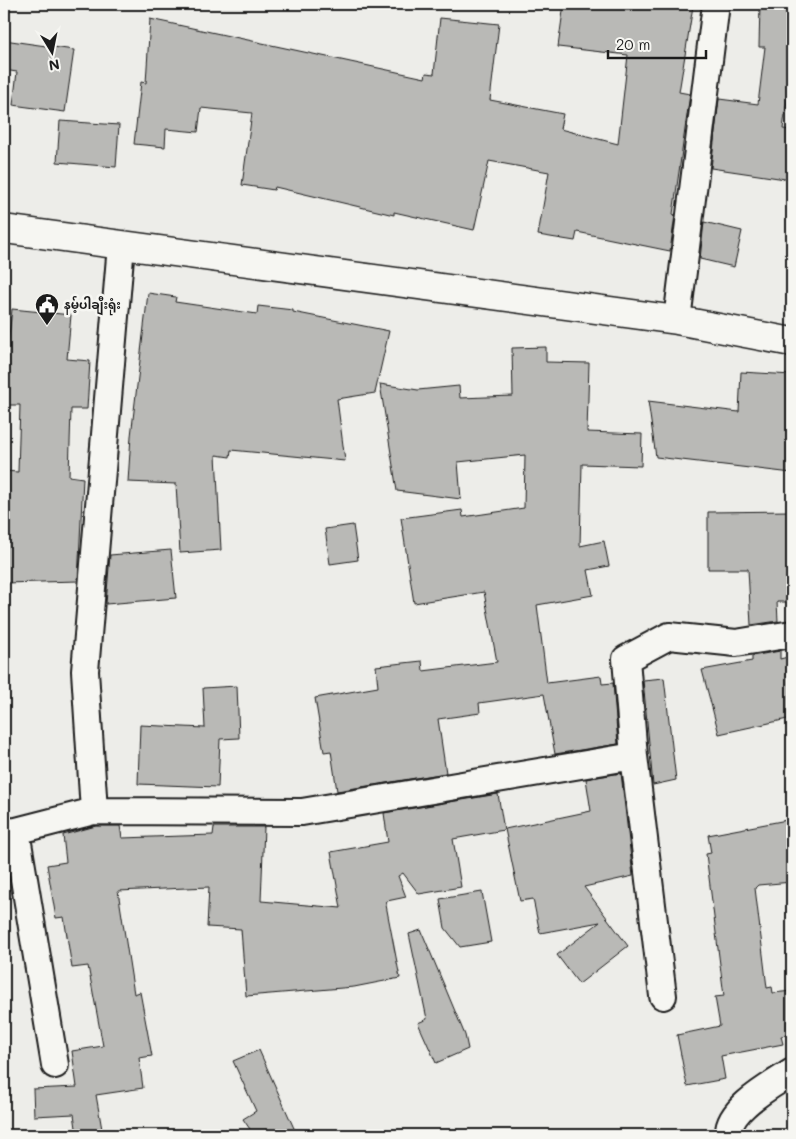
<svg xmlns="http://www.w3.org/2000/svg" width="796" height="1139" viewBox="0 0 796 1139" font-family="Mali,'Noto Sans Myanmar',sans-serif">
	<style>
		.building { fill: #b9b9b6; stroke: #1c1c1c }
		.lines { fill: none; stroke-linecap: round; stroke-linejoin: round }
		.minor-casing { stroke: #1c1c1c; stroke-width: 30 }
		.secondary-casing { stroke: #1c1c1c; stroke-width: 31 }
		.minor { stroke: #f6f6f2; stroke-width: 26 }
		.secondary { stroke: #f6f6f2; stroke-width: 28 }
		.labels { text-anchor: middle; stroke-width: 5; stroke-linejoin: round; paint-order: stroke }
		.poi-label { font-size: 12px; font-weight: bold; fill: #1c1c1c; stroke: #f6f6f2; text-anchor: start }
	</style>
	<rect width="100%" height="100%" fill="#edede9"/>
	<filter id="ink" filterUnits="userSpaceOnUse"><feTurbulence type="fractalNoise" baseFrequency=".02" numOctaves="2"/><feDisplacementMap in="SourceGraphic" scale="10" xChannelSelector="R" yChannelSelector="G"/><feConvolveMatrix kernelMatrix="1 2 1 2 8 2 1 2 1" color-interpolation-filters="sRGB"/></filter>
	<g filter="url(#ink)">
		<path class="building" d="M564 4H680L693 6 679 92 690 94 673 214 675 215 670 251 577 232 575 241 538 235 549 172 489 161 474 230 394 212V215L275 187 274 190 242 185 252 113 201 108 198 132 166 129 165 147 134 144 141 82 146 83 150 19 425 78 426 73 434 74 440 18 499 24 490 100 563 114 560 129 618 144 628 55 558 47Z
			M760 4H791L790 57H792V63L783 129 792 130V180L711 168 719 99 758 104 765 47H759Z
			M4 40 74 50 65 112 13 105 17 72 4 70Z
			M60 121 119 125 116 167 57 162Z
			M704 222 742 231 734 267 700 259Z
			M148 293 176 297 175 302 257 314 258 306 293 310V312L389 331 375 393 337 399 345 461 231 450 230 457 216 455 221 550 180 553 176 484 128 482 131 436Z
			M12 309 71 315 67 359 90 361 87 409H71L69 476 83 478 78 581 4 583V471L18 472 20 405H4L5 371Z
			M546 347V362L589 363 587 432 642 434 641 466 582 464 580 546 604 541 609 566 588 570 593 595 537 605 547 683 601 676 602 684 613 683 618 744 555 754 544 694 479 703 480 713 438 719 446 773 337 791 331 751 324 752 315 698 378 687 376 666 422 661 423 671 497 662 484 592 414 603 401 518 462 510 463 517 524 508 525 455 458 462 461 499 397 491 380 384 418 390 459 386 460 398 513 396 512 348Z
			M741 372 792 375V473L656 457 648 401 739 412Z
			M792 511V602H777L778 621 751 625 748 569H708V512Z
			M353 525 358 560 330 564 325 529Z
			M171 550 176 598 106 604 110 555Z
			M780 651V659L792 656V718L719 734 702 670 752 661V656Z
			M664 678 676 780 653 785 643 680Z
			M237 686 239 738 220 739 218 787 138 784 140 725 205 728 203 688Z
			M621 773 633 876 584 887 628 946 579 984 557 955 600 922 540 933 533 899 520 901 505 829 591 811 586 779Z
			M498 794 504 830 453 839 461 887 419 894 403 873 398 876 406 897 387 901 386 905 400 978 354 987 246 996 241 929 207 927 209 887 118 891 134 994 140 992 152 1056 139 1058 143 1088 96 1095 103 1135H77L74 1114 34 1116 33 1089 77 1087 72 1051 103 1046 88 966 72 968 64 917 56 918 47 865 66 862 63 835 96 826H120L122 838 213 835 214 827H264L261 901 341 908 331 852 388 842 384 813Z
			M792 819V882L758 885 755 888 767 988 772 987 773 993 792 991V1034L781 1036 783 1044 721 1056 725 1079 687 1086 677 1035 720 1026 715 997 724 996 706 854 711 853 708 835Z
			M482 892 491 942 460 947 445 928 440 899Z
			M421 930 465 1035 468 1049 436 1063 418 1023 427 1019 409 934Z
			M259 1050 297 1135H254L243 1119 256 1111 233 1061Z"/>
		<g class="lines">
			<g class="minor-casing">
				<path id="minor" d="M677 320 716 4
					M94 811 85 671 121 245
					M16 831 55 1065
					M4 832 16 831 94 811 302 812 634 756
					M663 996 634 756 626 659 669 636 736 643 792 634
					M729 1135C726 1109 774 1084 792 1072"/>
			</g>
			<g class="secondary-casing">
				<path id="secondary" d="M4 229 677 320 792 342"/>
			</g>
			<use href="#minor" class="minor"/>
			<use href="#secondary" class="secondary"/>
		</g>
	</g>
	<defs>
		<g id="civic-pin" transform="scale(1.25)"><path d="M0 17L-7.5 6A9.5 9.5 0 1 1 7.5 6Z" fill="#1c1c1c" stroke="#f6f6f2"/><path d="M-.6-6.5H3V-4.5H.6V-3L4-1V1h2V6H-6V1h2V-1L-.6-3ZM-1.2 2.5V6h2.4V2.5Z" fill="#fff"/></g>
	</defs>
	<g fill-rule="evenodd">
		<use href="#civic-pin" x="47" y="305"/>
	</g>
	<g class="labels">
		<g class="poi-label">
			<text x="64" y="309">နမ့်ပါချီးရုံး</text>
		</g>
	</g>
	<rect width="796" height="1139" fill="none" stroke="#f6f6f2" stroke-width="20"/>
	<rect x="10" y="10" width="776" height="1119" fill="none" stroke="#1c1c1c" stroke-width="2" filter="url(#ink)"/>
	<g transform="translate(52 52) rotate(170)" stroke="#f6f6f2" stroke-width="4" paint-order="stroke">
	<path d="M0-4L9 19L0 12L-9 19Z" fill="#1c1c1c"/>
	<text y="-8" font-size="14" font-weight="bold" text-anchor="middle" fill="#1c1c1c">N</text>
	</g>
	<path d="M608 50v8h98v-8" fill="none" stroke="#1c1c1c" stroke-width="2.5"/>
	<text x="616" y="50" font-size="15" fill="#1c1c1c" stroke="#f6f6f2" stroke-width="4" paint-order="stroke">20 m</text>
</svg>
